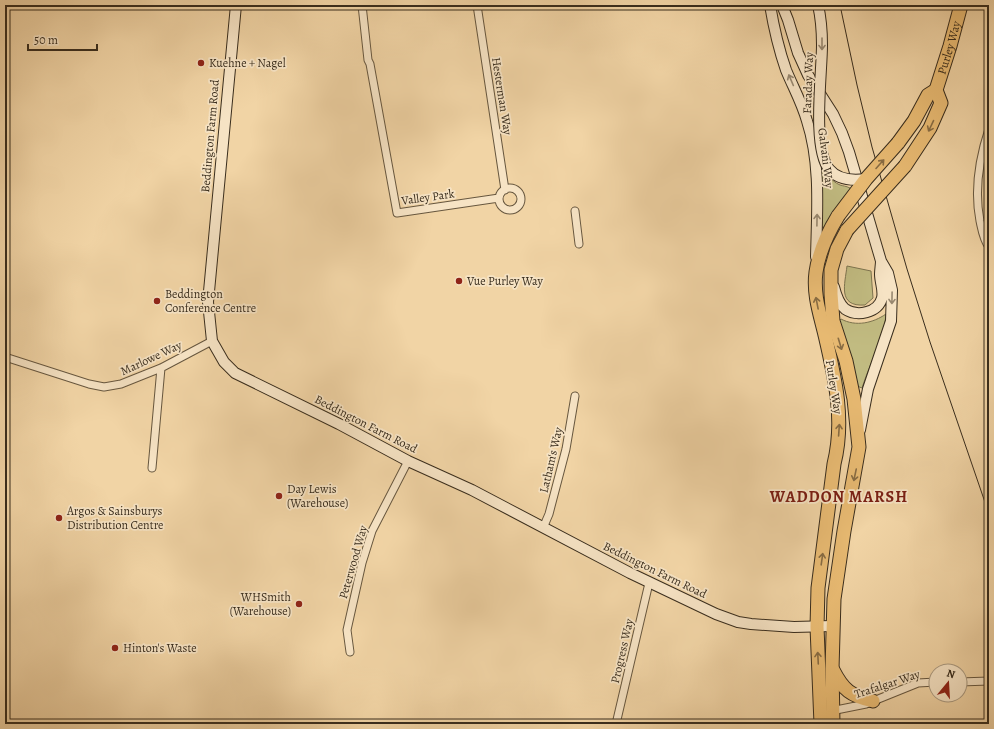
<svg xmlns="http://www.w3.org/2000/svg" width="994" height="729" viewBox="0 0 994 729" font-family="Alegreya,serif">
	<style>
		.green { fill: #c1bb81; stroke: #7d744f }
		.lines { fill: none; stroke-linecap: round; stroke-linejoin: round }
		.street-casing { stroke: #67573f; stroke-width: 9 }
		.secondary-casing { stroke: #392d1d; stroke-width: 12 }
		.highway-casing { stroke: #392d1d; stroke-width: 15 }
		.street { stroke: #f6e3c4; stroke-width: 7 }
		.secondary { stroke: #f6e3c4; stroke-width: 10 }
		.highway { stroke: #e8ba72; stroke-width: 13 }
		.tram { stroke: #392d1d; stroke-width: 1 }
		.secondary-bridge-casing { stroke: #392d1d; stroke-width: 12; stroke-linecap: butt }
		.highway-bridge-casing { stroke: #392d1d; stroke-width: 15; stroke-linecap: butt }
		.secondary-bridge { stroke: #f6e3c4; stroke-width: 10 }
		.highway-bridge { stroke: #e8ba72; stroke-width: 13 }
		.oneway { stroke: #988870 }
		.oneway2 { stroke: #886c43 }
		.poi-dot { fill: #8f2418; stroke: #f6e3c4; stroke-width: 1.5 }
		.labels { text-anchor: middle; stroke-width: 3.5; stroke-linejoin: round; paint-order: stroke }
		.street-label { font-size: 12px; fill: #392d1d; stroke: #f6e3c4 }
		.poi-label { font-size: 12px; fill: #392d1d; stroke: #f6e3c4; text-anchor: start }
		.district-label { font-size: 16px; font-weight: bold; letter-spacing: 1px; fill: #7a1f14; stroke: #f6e3c4 }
	</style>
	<rect width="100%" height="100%" fill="#f1d4a5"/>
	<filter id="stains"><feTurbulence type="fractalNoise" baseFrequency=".005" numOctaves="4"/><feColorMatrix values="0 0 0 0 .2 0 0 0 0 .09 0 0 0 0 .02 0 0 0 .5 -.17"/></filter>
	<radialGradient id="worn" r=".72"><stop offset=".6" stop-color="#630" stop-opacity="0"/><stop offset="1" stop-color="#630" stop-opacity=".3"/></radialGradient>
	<path class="green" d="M819 159C823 169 830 181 840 185 843 186 846 186 850 188V191C839 201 832 214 824 227L822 228Z
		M847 266 871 271 873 298 865 305C837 307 845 284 847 266Z
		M886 314C885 336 870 363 863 385L862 388 857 386 839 321 841 319C856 327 873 323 886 314Z"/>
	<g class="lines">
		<g class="street-casing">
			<path id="street" d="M362 5 368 60 370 64 397 213 499 198
				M477 5 505 190
				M989 129C979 159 974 190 980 221 982 230 983 239 989 247
				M499 199a11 11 0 1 1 22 0a11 11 0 1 1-22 0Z
				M575 211 579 244
				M5 357 89 384 104 387 121 384 161 368 212 341
				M152 468 161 368
				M543 528 549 514 566 449 575 396
				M350 652 347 630 362 563 372 531 408 461
				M960 682 989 681
				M831 711 866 704 918 683 936 682
				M616 724 649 583"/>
		</g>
		<g class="secondary-casing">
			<path id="secondary" d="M236 5 208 302 212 341 224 362 235 373 339 424 408 461 472 490 630 573 716 614 738 622 751 624 794 627 832 626
				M770 5C774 29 778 47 786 70 793 87 802 103 807 121 821 164 817 212 816 257
				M782 5 788 20 798 53 808 75 833 114 842 133 849 152 881 261 888 273 892 290 891 321 868 389 860 430
				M834 287C836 295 839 304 845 309 857 317 878 313 882 298 884 291 880 282 880 274 880 270 881 265 881 261"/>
		</g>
		<g class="highway-casing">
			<g id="highway">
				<path d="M898 143 914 121 928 95 936 90"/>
				<path id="s1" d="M905 166 930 128 941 103 936 90 950 46 961 5"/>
				<path d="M833 670C843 690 851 696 873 701"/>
				<path d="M821 724 817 627 818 588 834 464C845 420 835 378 825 335 820 314 813 294 816 272 819 251 827 234 838 216"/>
				<path d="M833 724 832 669 834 599 844 531 859 447 854 399 846 361 833 321 831 294V270L837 249 847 230"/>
			</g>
		</g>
		<use href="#street" class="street"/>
		<use href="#secondary" class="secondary"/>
		<use href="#highway" class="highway"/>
		<path class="tram" d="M840 5 857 85 872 147 907 269 930 342 989 514"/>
		<g class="secondary-bridge-casing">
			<path id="secondary-bridge" d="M818 5C821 18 822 31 822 45 822 73 812 148 829 169 838 180 852 181 866 179"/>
		</g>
		<g class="highway-bridge-casing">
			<path id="highway-bridge" d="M838 216 866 179 898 143
				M847 230 905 166"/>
		</g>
		<use href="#secondary-bridge" class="secondary-bridge"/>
		<use href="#highway-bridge" class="highway-bridge"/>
	</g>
	<defs><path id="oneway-shaft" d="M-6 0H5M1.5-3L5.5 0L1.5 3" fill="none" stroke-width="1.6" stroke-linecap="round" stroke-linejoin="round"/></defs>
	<g class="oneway">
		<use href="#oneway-shaft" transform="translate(822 44) rotate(90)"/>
		<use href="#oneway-shaft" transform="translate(791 80) rotate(-113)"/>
		<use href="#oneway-shaft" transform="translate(817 220) rotate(-89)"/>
		<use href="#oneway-shaft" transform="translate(892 298) rotate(91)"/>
	</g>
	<g class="oneway2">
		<use href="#oneway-shaft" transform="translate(931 126) rotate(115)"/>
		<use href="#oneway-shaft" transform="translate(880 164) rotate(-48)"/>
		<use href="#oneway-shaft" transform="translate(817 303) rotate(-101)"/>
		<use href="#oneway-shaft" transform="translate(840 344) rotate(73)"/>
		<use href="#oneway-shaft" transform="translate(839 430) rotate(-86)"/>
		<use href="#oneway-shaft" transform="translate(855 475) rotate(102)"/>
		<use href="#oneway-shaft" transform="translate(822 559) rotate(-82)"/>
		<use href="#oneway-shaft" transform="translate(818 658) rotate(-93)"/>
	</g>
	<g class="poi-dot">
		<circle cx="201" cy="63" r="4"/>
		<circle cx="459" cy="281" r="4"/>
		<circle cx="157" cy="301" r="4"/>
		<circle cx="279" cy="496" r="4"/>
		<circle cx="59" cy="518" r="4"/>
		<circle cx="299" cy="604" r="4"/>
		<circle cx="115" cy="648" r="4"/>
	</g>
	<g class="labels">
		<g class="street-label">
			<text dy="4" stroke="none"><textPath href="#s1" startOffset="131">Purley Way</textPath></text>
			<text transform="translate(808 83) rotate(-88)" y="4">Faraday Way</text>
			<text transform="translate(502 96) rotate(81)" y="4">Hesterman Way</text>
			<text transform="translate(210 136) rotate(-85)" y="4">Beddington Farm Road</text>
			<text transform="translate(826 158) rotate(83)" y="4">Galvani Way</text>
			<text transform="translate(428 197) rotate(-8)" y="4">Valley Park</text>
			<text transform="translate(151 358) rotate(-25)" y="4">Marlowe Way</text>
			<text transform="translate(834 387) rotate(81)" y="4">Purley Way</text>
			<text transform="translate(366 424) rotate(27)" y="4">Beddington Farm Road</text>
			<text transform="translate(551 460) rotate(-77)" y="4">Latham's Way</text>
			<text transform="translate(353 562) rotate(-74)" y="4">Peterwood Way</text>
			<text transform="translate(655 570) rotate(26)" y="4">Beddington Farm Road</text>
			<text transform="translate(622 651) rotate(-77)" y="4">Progress Way</text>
			<text transform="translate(887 684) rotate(-18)" y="4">Trafalgar Way</text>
		</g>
		<g class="poi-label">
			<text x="209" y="67">Kuehne + Nagel</text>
			<text x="467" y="285">Vue Purley Way</text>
			<text x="165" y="298">Beddington<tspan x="165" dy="14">Conference Centre</tspan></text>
			<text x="287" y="493">Day Lewis<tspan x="287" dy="14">(Warehouse)</tspan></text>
			<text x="67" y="515">Argos &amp; Sainsburys<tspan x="67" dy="14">Distribution Centre</tspan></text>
			<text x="291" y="601" text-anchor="end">WHSmith<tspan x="291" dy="14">(Warehouse)</tspan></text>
			<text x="123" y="652">Hinton's Waste</text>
		</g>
		<g class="district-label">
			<text x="839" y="502">WADDON MARSH</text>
		</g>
	</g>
	<rect width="994" height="729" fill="none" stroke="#f1d4a5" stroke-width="20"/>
	<rect x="6" y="6" width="982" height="717" fill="none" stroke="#392d1d" stroke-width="2"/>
	<rect x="10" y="10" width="974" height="709" fill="none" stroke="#392d1d"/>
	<g transform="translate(948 683) rotate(18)"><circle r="19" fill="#f6e3c4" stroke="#aa9a81"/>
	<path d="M0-3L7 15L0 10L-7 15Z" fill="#8f2418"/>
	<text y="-6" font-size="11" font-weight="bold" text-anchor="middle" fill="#392d1d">N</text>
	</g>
	<path d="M28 44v6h69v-6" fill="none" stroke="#392d1d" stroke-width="2"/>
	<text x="34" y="44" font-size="12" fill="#392d1d" stroke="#f6e3c4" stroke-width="3" paint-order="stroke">50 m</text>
	<rect width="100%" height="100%" filter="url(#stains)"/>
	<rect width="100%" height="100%" fill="url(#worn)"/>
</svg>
